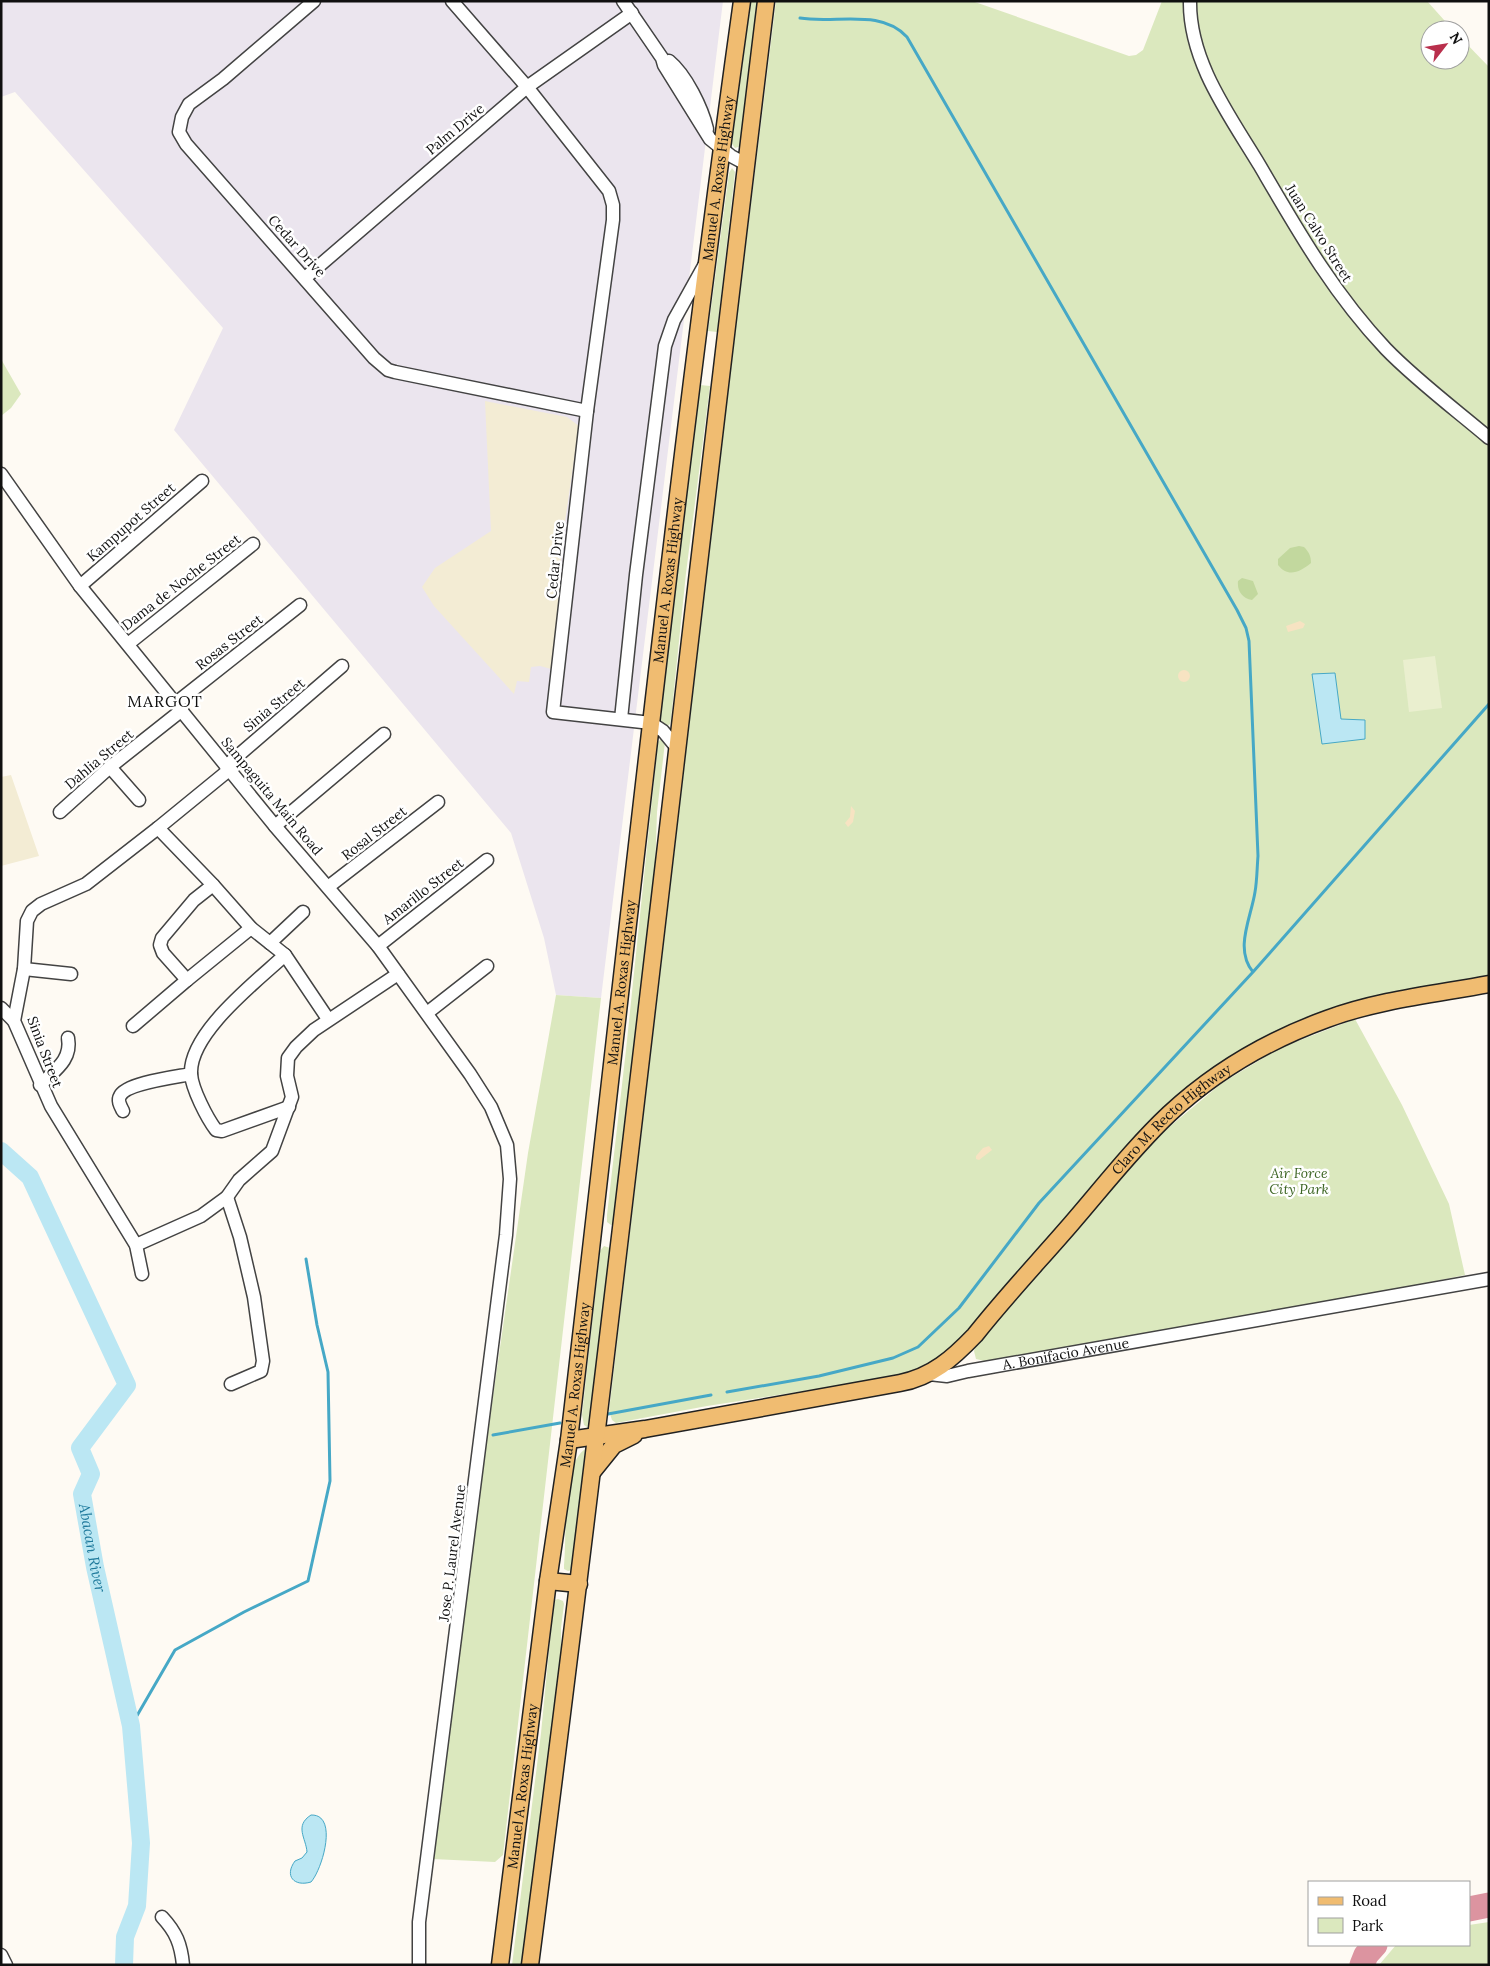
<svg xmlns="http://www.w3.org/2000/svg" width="1490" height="1966" viewBox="0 0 1490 1966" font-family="Lora,serif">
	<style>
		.industrial { fill: #ebe5ee }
		.farmland { fill: #f3ecd4 }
		.green { fill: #dbe8be }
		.forest { fill: #c2d89e }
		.sand { fill: #f7e3c2 }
		.pitch { fill: #eaefcf }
		.water { fill: #bbe7f3; stroke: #46a8c6 }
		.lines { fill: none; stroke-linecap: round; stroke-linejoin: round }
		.stream { stroke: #46a8c6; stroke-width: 3 }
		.river { stroke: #bbe7f3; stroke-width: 18 }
		.taxiway { stroke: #dc94a0; stroke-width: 25 }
		.minor-casing { stroke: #434343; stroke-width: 15 }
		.major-casing { stroke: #212121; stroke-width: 19 }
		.minor { stroke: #fff; stroke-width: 12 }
		.major { stroke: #f0bc71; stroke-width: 16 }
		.labels { text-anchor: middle; stroke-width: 5; stroke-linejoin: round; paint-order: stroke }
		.street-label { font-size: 14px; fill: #101010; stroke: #fff }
		.park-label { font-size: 14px; font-style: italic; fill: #3c6523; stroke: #fff }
		.water-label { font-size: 15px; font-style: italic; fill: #1f7a9c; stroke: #fff }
		.quarter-label { font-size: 16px; letter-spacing: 1px; fill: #101010; stroke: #fff }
	</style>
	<rect width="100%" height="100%" fill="#fefaf3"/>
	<path class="industrial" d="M1 1H723L601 998 556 995 544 938 511 833 174 430 223 328 15 92 1 97Z"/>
	<path class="farmland" d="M485 401 567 417 579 426 562 542 555 670 540 666 531 667 529 682 517 681 514 694 434 606 422 587 435 568 491 531Z
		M11 775 39 856 1 866V777Z"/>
	<path class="green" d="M751 1H759L741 146 735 148 732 144V140Z
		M776 1H972L1129 56 1136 55 1143 50 1162 1H1427L1453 30H1430V60H1460V37L1489 67V976L1391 995 1220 1068 956 1345 926 1367 900 1376 707 1406 616 1423 612 1420 609 1411 735 334Z
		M732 168 735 172 717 332 708 331 729 173Z
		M1 359 21 394 11 408 1 416Z
		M700 385 710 386 686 573 671 719 670 724 665 728 660 723 680 526Z
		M662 738 665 742 657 812 655 871 614 1224 611 1225 607 1222V1215L626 1050 658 742Z
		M556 995 601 998 503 1855 495 1862 433 1859 487 1438 528 1153Z
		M1355 1019 1402 1105 1449 1204 1465 1275C1307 1309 1147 1329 989 1362L976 1359 974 1351 977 1343 1087 1211 1162 1133 1222 1083 1280 1048Z
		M604 1246 610 1248 612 1250 590 1424 587 1427 584 1425 582 1415 600 1251Z
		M587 1448 572 1570 568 1571 564 1569V1565C567 1537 561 1461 587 1448Z
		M558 1599 563 1601 564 1604 561 1628V1667L522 1965H512L541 1733 553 1610 555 1600Z
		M1489 1922V1965H1379L1396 1945H1469V1925Z"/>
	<path class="forest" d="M1299 546 1304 547C1309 552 1311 556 1311 563 1300 572 1288 578 1278 565V559L1290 548Z
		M1242 578 1253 581 1258 594 1252 600C1242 598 1237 591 1238 581Z"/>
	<path class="sand" d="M1300 621 1305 624 1303 628 1288 632 1286 626Z
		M1178 676a6 6 0 1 1 12 0a6 6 0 1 1-12 0Z
		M851 806 855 811 853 822 848 827 845 823 850 817Z
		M989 1146 992 1150 979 1160 976 1159V1156L983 1148Z"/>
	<path class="pitch" d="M1435 656 1442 708 1409 712 1403 660Z"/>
	<path class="water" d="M1335 673 1341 719 1365 720V739L1322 744 1312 674Z
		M311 1815C339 1814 322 1870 311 1882 294 1887 284 1876 295 1861L302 1858 307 1852C306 1838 294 1826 311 1815Z"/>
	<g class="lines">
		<path class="stream" d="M1253 972 1489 704
			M727 1392 819 1376 893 1358 918 1347 959 1308 1039 1203 1253 972C1234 949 1251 918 1255 892 1257 881 1257 868 1258 856L1249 641 1246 628 1237 610 907 37C881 8 835 24 800 18
			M608 1414 711 1395
			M493 1435 560 1423
			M131 1726 175 1650 244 1612 308 1581 330 1481 328 1372 317 1325 306 1259"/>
		<path class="river" id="s1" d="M1 1151 30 1177 127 1385 80 1448 91 1474 82 1494 95 1567 131 1726 141 1843 137 1906 125 1937 124 1965"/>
		<path class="taxiway" d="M1469 1909 1489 1905
			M1362 1965 1366 1955 1375 1945"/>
		<g class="minor-casing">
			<g id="minor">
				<path d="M314 1 223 79 189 104 182 117 179 132 186 144 374 358 388 370 395 372 587 411"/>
				<path d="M452 1 527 87 609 191 613 205V220L587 411 553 712 651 723 663 731 677 748"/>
				<path d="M623 1 662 58 664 65 710 139 731 156 746 164"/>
				<path d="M1190 1C1189 62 1230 116 1260 166 1298 231 1333 293 1386 349 1416 380 1456 410 1489 438"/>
				<path d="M669 61C686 75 702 108 707 129"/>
				<path d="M305 278 527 87 632 13"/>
				<path d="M1 474 80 586 275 826 378 946 470 1074 491 1107 507 1145 510 1179 506 1235 419 1922V1965"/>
				<path d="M80 586 202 481"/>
				<path d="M128 644 253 544"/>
				<path d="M176 703 300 605"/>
				<path d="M621 719 636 575 665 346 674 320 704 266"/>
				<path d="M226 766 342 666"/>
				<path d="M110 767 139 800"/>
				<path d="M60 812 110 767 182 710"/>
				<path d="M275 826 384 734"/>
				<path d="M158 828 213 885 251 928 285 955 328 1019"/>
				<path d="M328 887 438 802"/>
				<path d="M270 943 303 912"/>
				<path d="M378 946 487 860"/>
				<path d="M285 955C257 981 189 1033 191 1074 192 1089 207 1118 216 1130L222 1131 289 1107"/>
				<path d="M24 969 71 974"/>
				<path d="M187 980 163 953 160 945 162 938 194 900 213 885"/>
				<path d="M1 1008 14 1021"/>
				<path d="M427 1013 487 966"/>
				<path d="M133 1026 187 980 251 928"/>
				<path d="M40 1085C55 1070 72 1060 68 1038"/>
				<path d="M123 1111C121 1107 117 1101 120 1096 126 1083 176 1077 191 1074"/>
				<path d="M227 1197 240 1237 254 1297 263 1361 261 1371 231 1384"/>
				<path d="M136 1245 201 1216 227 1197 239 1180 272 1151 292 1097 287 1076 288 1058 296 1047 314 1030 398 974"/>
				<path d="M142 1274 136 1245 51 1106 14 1021 24 969 27 921 32 911 41 904 86 884 158 828 229 770"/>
				<path id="s2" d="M929 1374 947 1376 968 1371 1489 1279"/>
				<path d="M162 1917C176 1932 181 1944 183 1965"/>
				<path d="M1 1955 6 1965"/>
			</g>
		</g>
		<g class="major-casing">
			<g id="major">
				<path id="s3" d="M569 1440 645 1429 900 1383C932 1377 953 1358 975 1335 1005 1297 1039 1261 1071 1224 1103 1187 1134 1147 1169 1114 1214 1072 1269 1040 1327 1019 1378 1000 1435 994 1489 984"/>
				<path d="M593 1471 614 1445 634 1435"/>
				<path d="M548 1581 579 1584"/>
				<path id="s4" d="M500 1965 548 1581 569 1440C625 960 675 480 742 1"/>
				<path d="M530 1965C615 1311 686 656 766 1"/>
			</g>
		</g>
		<use href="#minor" class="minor"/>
		<use href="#major" class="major"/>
	</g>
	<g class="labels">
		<g class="street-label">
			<text transform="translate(455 129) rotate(-40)" y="5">Palm Drive</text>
			<text dy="5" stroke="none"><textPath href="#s4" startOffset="1800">Manuel A. Roxas Highway</textPath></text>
			<text transform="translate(1319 233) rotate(58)" y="5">Juan Calvo Street</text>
			<text transform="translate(297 246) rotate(48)" y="5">Cedar Drive</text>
			<text transform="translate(131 522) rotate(-41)" y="5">Kampupot Street</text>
			<text transform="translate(555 560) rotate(-84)" y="5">Cedar Drive</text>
			<text dy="5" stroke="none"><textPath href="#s4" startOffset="1395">Manuel A. Roxas Highway</textPath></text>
			<text transform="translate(181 582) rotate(-38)" y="5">Dama de Noche Street</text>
			<text transform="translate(229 642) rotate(-38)" y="5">Rosas Street</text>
			<text transform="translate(274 705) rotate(-40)" y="5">Sinia Street</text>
			<text transform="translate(99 759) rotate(-40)" y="5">Dahlia Street</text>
			<text transform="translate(272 796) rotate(50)" y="5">Sampaguita Main Road</text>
			<text transform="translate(374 833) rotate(-38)" y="5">Rosal Street</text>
			<text transform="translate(423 891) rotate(-38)" y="5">Amarillo Street</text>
			<text dy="5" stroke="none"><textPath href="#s4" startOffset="990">Manuel A. Roxas Highway</textPath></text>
			<text transform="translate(45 1052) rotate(69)" y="5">Sinia Street</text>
			<text dy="5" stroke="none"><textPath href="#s3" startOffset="719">Claro M. Recto Highway</textPath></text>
			<text dy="5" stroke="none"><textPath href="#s2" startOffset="139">A. Bonifacio Avenue</textPath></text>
			<text dy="5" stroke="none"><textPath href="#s4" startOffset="585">Manuel A. Roxas Highway</textPath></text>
			<text transform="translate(452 1553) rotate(-83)" y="5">Jose P. Laurel Avenue</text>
			<text dy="5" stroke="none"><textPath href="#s4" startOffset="180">Manuel A. Roxas Highway</textPath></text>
		</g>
		<g class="park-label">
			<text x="1299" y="1178">Air Force<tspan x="1299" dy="16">City Park</tspan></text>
		</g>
		<g class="water-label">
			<text dy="5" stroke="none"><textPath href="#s1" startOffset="452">Abacan River</textPath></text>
		</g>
		<g class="quarter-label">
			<text x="165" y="707">MARGOT</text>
		</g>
	</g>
	<rect width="1490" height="1966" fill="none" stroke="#101010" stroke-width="5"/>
	<rect x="1308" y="1881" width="162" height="65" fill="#ffffff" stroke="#9f9f9f"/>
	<rect x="1318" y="1897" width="25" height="8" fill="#f0bc71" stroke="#9f9f9f"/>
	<text x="1352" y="1906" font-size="15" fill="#101010">Road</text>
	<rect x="1318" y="1918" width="25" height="15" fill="#dbe8be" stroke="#9f9f9f"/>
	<text x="1352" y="1931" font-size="15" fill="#101010">Park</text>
	<g transform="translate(1445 45) rotate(59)"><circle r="24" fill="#ffffff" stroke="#9f9f9f"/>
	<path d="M0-4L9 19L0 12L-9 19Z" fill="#b92f4c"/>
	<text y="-8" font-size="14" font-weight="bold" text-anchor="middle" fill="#101010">N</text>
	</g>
</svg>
